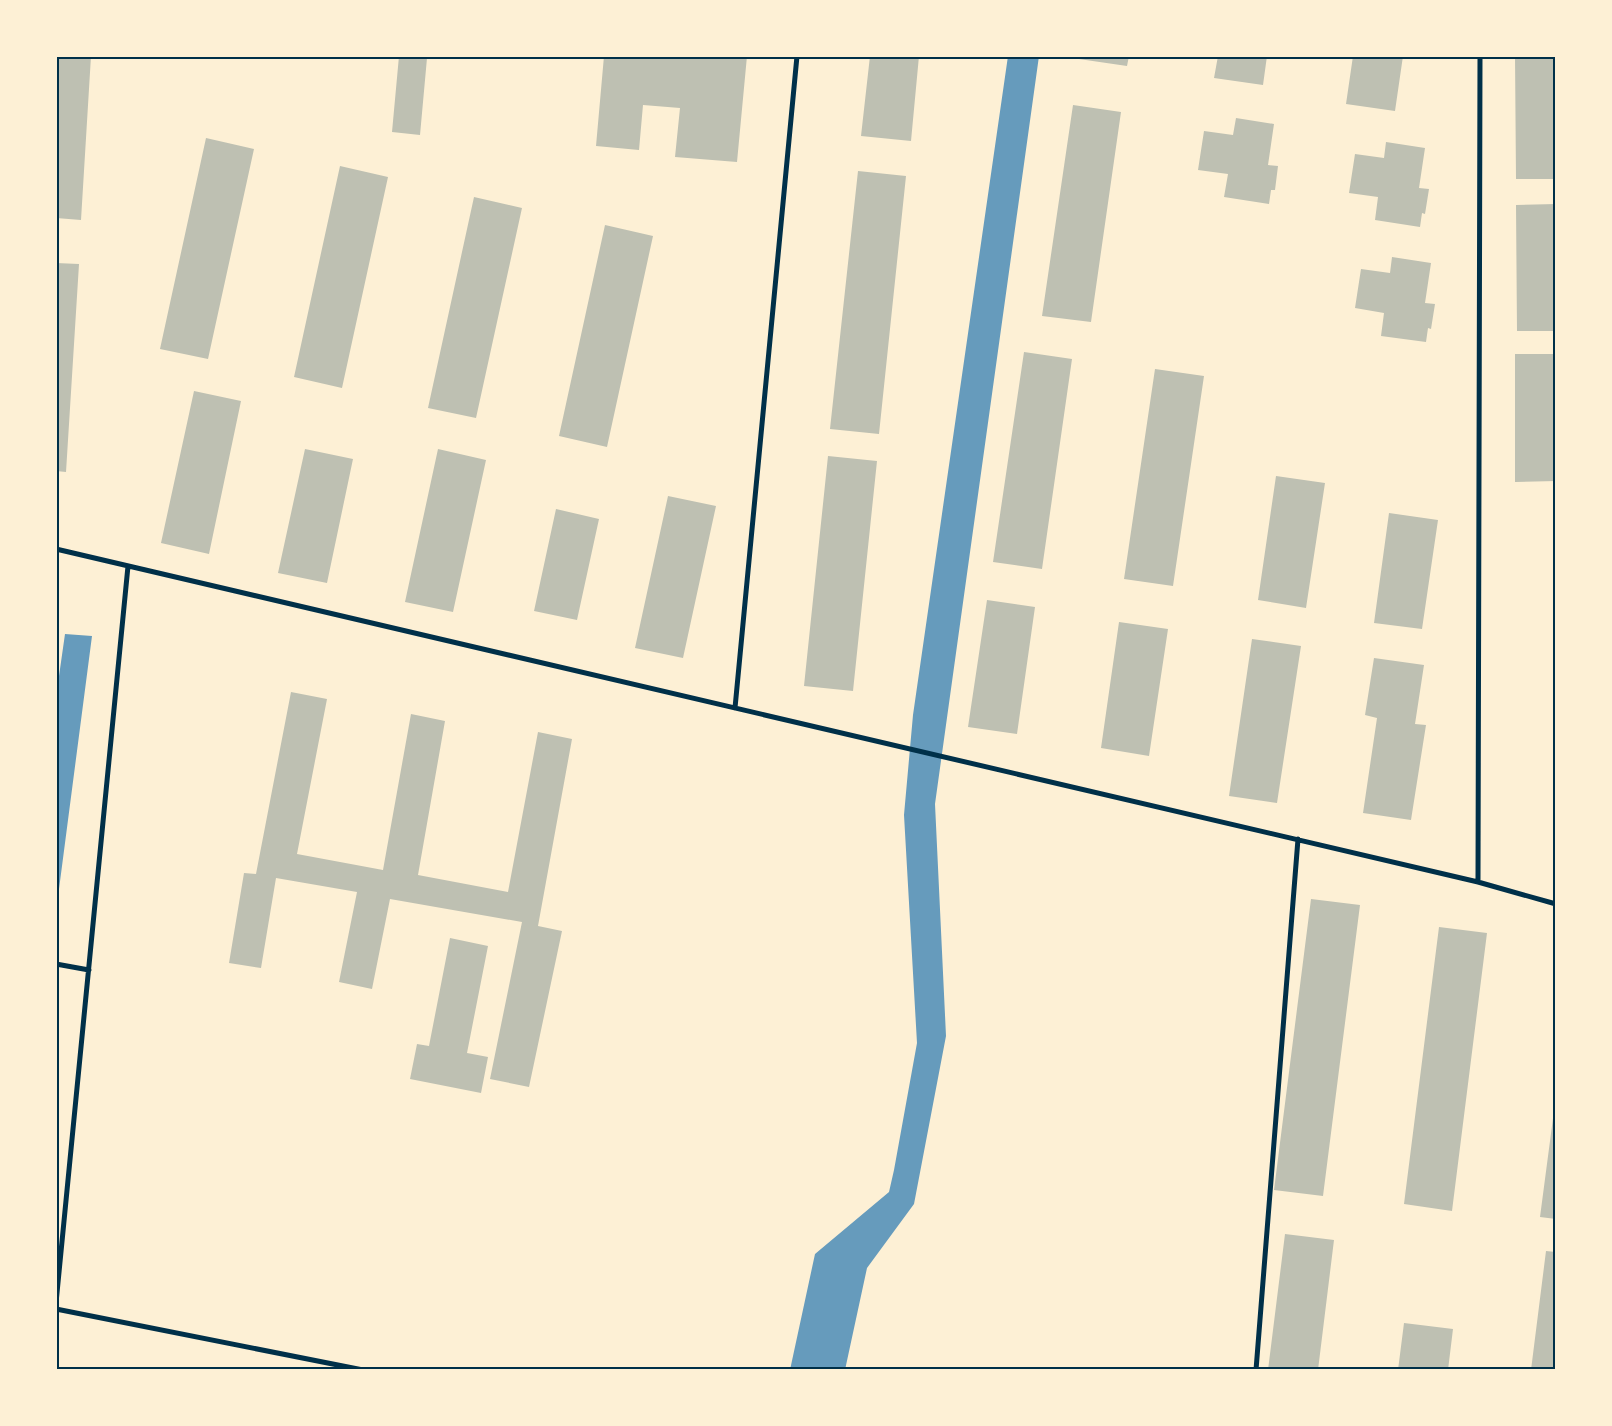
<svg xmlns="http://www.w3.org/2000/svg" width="1612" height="1426" viewBox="0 0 1612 1426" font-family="Quicksand,sans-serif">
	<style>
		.water { fill: #669bbc }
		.building { fill: #bec0b2 }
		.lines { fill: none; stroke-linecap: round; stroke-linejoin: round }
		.minor { stroke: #003049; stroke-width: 5 }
		.neatline { fill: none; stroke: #003049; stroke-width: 2 }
	</style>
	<rect width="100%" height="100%" fill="#fdf0d5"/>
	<path class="water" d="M1008 56H1039L935 804 946 1036 914 1204 867 1268 845 1370H790L815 1254 889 1192 894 1170 917 1043 904 815 913 715Z
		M65 634 92 636 56 912V697Z"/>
	<path class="building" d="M56 56H91L81 220 56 218Z
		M399 56 427 58 420 135 392 132Z
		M604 56H747L737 162 675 157 680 108 643 105 639 150 596 146Z
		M870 56H919L911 141 861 136Z
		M1079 56H1129L1127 66 1079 59Z
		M1218 56H1267L1263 85 1214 78Z
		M1353 56H1403L1395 111 1346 104Z
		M1515 56H1556V179H1516Z
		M1073 105 1121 112 1091 322 1042 316Z
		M1236 118 1274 124 1268 165 1278 166 1275 190H1271L1269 204 1224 197 1228 174 1198 170 1204 131 1233 135Z
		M206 138 254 149 208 359 160 349Z
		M1386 142 1425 148 1419 188 1429 189 1425 214 1422 213 1420 227 1375 220 1378 197 1349 193 1355 154 1384 158Z
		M340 166 388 177 342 388 294 377Z
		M858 171 906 176 879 434 830 429Z
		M474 197 522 208 476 418 428 408Z
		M1556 204V331H1517L1516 205Z
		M605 225 653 236 607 447 559 436Z
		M1392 257 1431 263 1425 303 1435 304 1431 329 1428 328 1426 342 1381 336 1384 313 1355 308 1361 269 1390 273Z
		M56 263 79 264 66 472 56 471Z
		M1024 352 1072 359 1042 569 993 562Z
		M1515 354H1556V481L1515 482Z
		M1155 369 1204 376 1173 586 1124 579Z
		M194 391 241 401 209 554 161 543Z
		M305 449 353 459 327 583 278 573Z
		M438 449 486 460 453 612 405 602Z
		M828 456 877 461 853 691 804 686Z
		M1276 476 1325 483 1306 608 1258 600Z
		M668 496 716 506 683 658 635 648Z
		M556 509 599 519 577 620 534 611Z
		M1389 513 1438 520 1422 629 1374 623Z
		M987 600 1035 607 1017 734 968 727Z
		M1119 622 1168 629 1149 756 1101 748Z
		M1252 639 1301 646 1277 803 1229 796Z
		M1374 658 1424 665 1415 724 1426 725 1411 820 1363 813 1377 718 1365 715Z
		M291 692 327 699 297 854 383 870 411 714 445 721 418 875 508 892 538 732 572 739 538 926 562 931 529 1087 490 1079 522 922 390 899 372 989 339 982 357 892 276 878 261 968 229 963 244 873 256 874Z
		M1311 899 1360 905 1323 1196 1274 1190Z
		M1439 927 1487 933 1452 1211 1404 1204Z
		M450 938 488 946 467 1053 488 1057 481 1093 410 1079 417 1044 429 1046Z
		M1555 1103H1556V1219L1540 1217Z
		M1285 1234 1334 1240 1318 1370H1268Z
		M1546 1251 1556 1252V1370H1531Z
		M1404 1323 1453 1329 1448 1370H1398Z"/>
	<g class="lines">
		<path class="minor" d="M56 549 1478 882 1556 904
			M735 708 797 56
			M1478 882 1480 56
			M56 964 89 970
			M56 1303 128 566
			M56 1309 363 1370
			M1256 1370 1298 839"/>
	</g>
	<rect width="1612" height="1426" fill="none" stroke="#fdf0d5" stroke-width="115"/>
	<rect x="58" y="58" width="1496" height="1310" class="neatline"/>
</svg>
